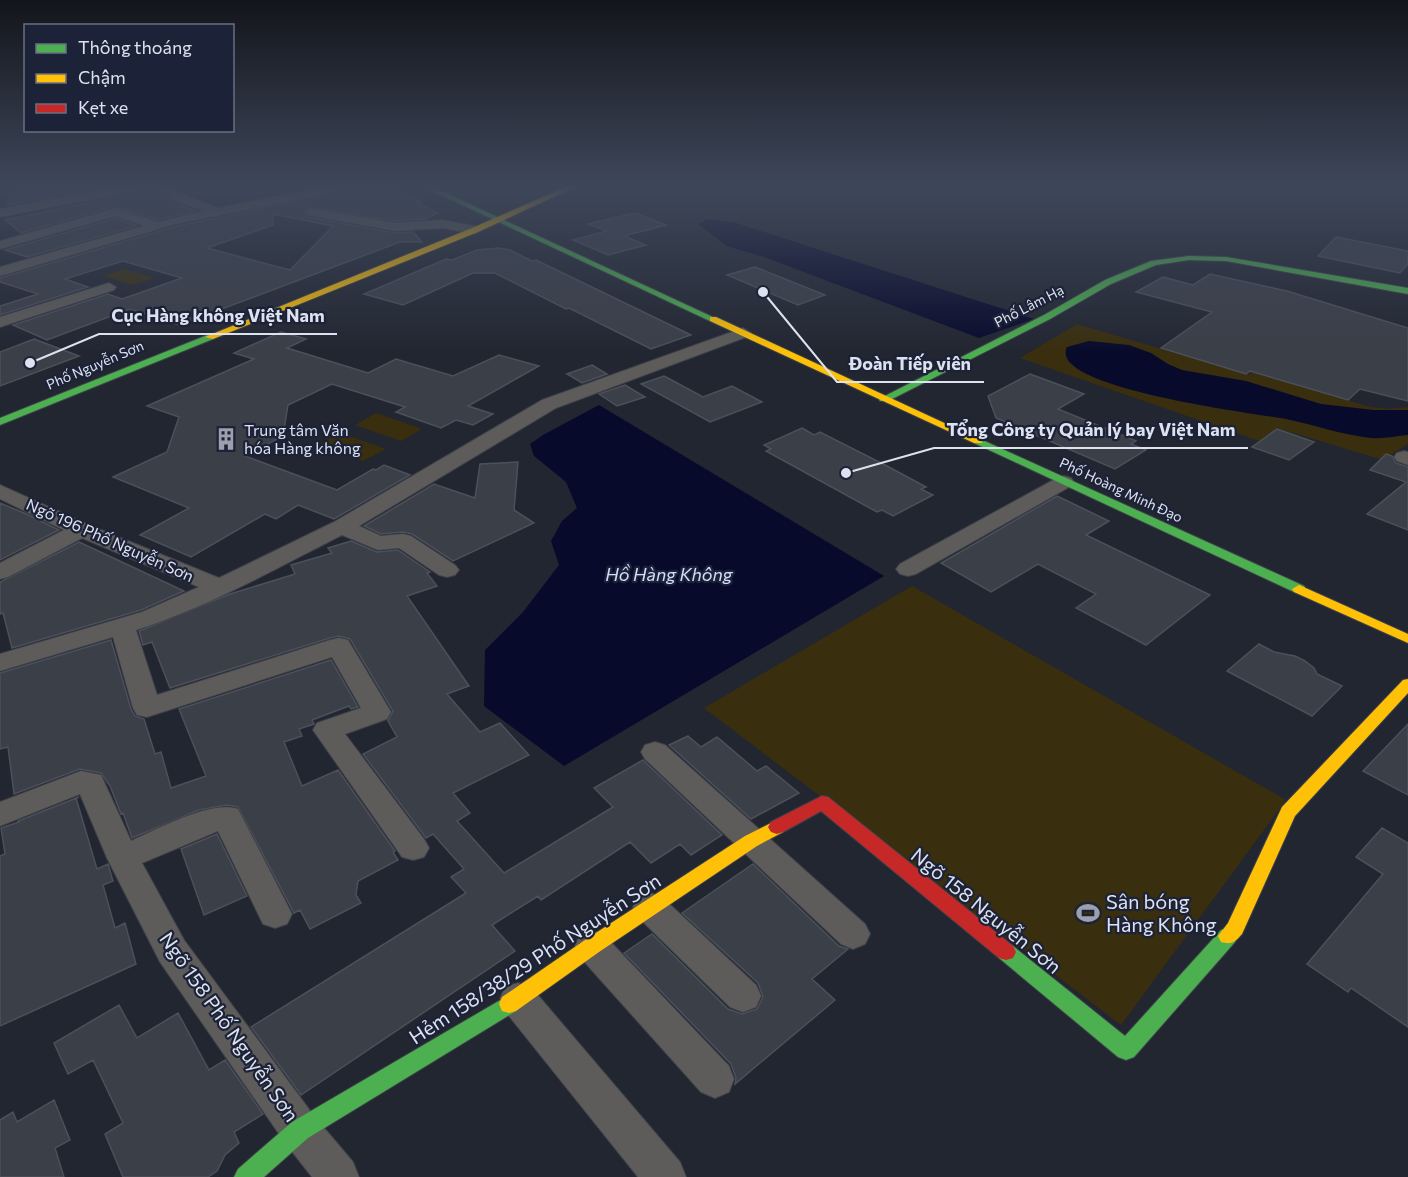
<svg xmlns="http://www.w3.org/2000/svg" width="1408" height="1177" viewBox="0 0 1408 1177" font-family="Commissioner,sans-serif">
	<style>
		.green { fill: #392e0e }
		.water { fill: #080a2c }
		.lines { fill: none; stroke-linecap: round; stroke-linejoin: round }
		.stream { stroke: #080a2c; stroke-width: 4 }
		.building { fill: #3b3f48; stroke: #4c505a; stroke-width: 1.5; fill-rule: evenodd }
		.street-casing { stroke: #3e414a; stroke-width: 2 }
		.fast-casing { stroke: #3e414a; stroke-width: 2 }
		.slow-casing { stroke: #3e414a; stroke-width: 2 }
		.jam-casing { stroke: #3e414a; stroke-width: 2 }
		.street { fill: #5d5c5a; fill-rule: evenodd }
		.fast { fill: #4caf50; fill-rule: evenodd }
		.slow { fill: #ffc107; fill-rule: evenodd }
		.jam { fill: #c62828; fill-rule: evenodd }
		.labels { text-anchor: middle; stroke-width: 4.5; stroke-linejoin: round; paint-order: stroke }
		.far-street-label { font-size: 14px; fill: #dde2f0; stroke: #1c2237 }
		.poi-label { font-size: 16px; fill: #dde2f0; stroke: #1c2237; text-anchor: start }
		.street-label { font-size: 16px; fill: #dde2f0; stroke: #1c2237 }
		.water-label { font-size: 18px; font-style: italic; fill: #d4ddfb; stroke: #1c2237 }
		.near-poi-label { font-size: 20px; fill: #dde2f0; stroke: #1c2237; text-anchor: start }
		.near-street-label { font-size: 20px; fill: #dde2f0; stroke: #1c2237 }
		.leader { fill: none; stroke: #dde2f0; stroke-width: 2 }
		.callout-dot { fill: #dde2f0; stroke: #1c2237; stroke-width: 2 }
		.callout-label { font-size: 18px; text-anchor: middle; font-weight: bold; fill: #dde2f0; stroke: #1c2237; stroke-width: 4.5; stroke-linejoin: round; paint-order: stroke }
	</style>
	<rect width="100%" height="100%" fill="#222631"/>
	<path class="green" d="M124 269 154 278 133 285 103 276Z
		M1077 324 1249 375 1252 372 1370 407 1388 409 1408 407V444L1383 460 1277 428 1259 441 1020 358Z
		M376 413 422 429 401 441 355 425Z
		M340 433 386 449 363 461 317 445Z
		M912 586 1286 800 1121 1025 704 708Z"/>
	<path class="water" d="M708 219 733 222 1034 319 979 338 764 257 727 246 698 224Z
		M1089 341 1129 345 1151 353 1168 364 1182 370 1246 381 1321 404 1374 410H1408V435C1396 436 1384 439 1371 438 1342 435 1315 425 1286 419 1260 414 1046 388 1067 347Z
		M599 405 884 576 564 766 484 706 485 650 523 612 559 565 551 541 562 521 577 508 566 482 534 456 530 444 543 435Z"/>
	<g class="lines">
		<path class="stream" d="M1396 188 1408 190"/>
	</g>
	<path class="building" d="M18 188H96L8 205 9 194 18 190Z
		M138 188H157L170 201 196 211 158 220 115 206 21 233 5 220 130 194Z
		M345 188H403V192L422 202 418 203 438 213 425 219 395 221 307 207 304 213 308 217 395 233 413 232 422 242H400L179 325 130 309 47 340 13 325 108 294 122 299 182 278 123 261 65 279 88 287 0 315V306L38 294 0 282V278L177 226 337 194ZM273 214 333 226 290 270 207 248 273 225Z
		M635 213 666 225 624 236 646 245 608 255 573 240 607 231 588 224Z
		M116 218 137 226 27 257 5 250Z
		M1336 237 1408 251V264L1400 273 1318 256Z
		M499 248 510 250 532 261 536 260 691 335 651 349 569 308 566 309 495 273H473L403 305 364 294 446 259 452 260 477 250Z
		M755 267 825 295 798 305 727 275Z
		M1210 274 1287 291 1408 328V401L1360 389 1348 400 1250 371 1246 374 1161 348 1212 312 1136 292 1163 277 1193 285Z
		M281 332 306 339 287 348 368 373 396 359 453 376 499 355 539 366 468 406 493 414 473 425 456 420 441 428 396 412 405 407 332 384 288 405 283 436 245 456 337 490 373 469 376 470 384 465 410 475 334 519 298 505 276 519 265 514 191 557 140 535 189 508 113 477 167 452 179 417 147 406 254 359 234 353Z
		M34 339 79 356 0 386V352Z
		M592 365 607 374 582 383 567 374Z
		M1030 374 1084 394 1058 409 1136 441 1131 444 1146 450 1115 469 996 418 988 396Z
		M664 376 703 397 732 386 762 402 710 422 641 384Z
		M625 385 645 397 617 406 599 394Z
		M802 428 814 435 820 432 887 466 926 487 921 489 933 495 893 516 882 510 877 512 766 451 771 449 764 445Z
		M1277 429 1314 442 1289 460 1252 447Z
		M1386 454 1392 456 1396 463 1408 467V530L1367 514 1406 482 1370 470Z
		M518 462 514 510 534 523 453 561 412 534 403 532 381 534 364 526 434 484 475 498 480 464Z
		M1057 496 1109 521 1086 535 1210 595 1146 645 1076 608 1096 594 1038 564 991 592 941 563Z
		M0 503 24 513 59 530 0 560Z
		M351 541 377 552 398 550 430 572 427 573 437 586 407 596 469 686 447 694 480 732 500 723 529 755 453 793 470 813 457 821 504 873 613 807 594 788 643 760 722 835 691 855 680 844 651 863 630 842 541 900 538 896 492 925 515 951 301 1095 251 1027 466 893 451 877 464 869 433 834 426 838 363 754 397 737 388 721 393 711 350 639 339 636 330 638 170 688 152 642 143 645 139 631 230 594 295 574 291 565 332 553 328 548Z
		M79 542 184 591 141 610 12 648 3 613 0 614V582Z
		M111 640 131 709 135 716 144 719 155 754 161 752 171 788 206 776 179 709 331 660 358 707 351 709 349 706 312 720 314 724 299 729 302 736 284 742 302 786 338 770 395 851 393 852 398 860 358 881 356 895 361 903 310 929 300 910 294 913 238 807 227 805 199 810 132 838 123 813 121 814 110 786 101 773 80 769 14 794 8 747 0 749V673Z
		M1259 644 1274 652 1295 656 1305 661 1314 668 1317 674 1342 686 1312 716 1227 671Z
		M1408 724V795L1363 771Z
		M688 736 701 747 717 737 757 771 766 766 799 793 751 819 669 745Z
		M79 797 76 798 97 869 108 864 113 881 103 885 115 928 125 923 136 964 0 1026V856L5 854 1 828 19 822 18 821Z
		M1382 828 1408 843V1027L1351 988 1348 992 1307 964 1383 874 1356 857Z
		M217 834 247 896 204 915 181 849Z
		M753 864 839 946 848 949 812 979 835 1000 735 1084 736 1078 731 1064 624 953 652 934 728 1009 742 1014 757 1009 763 997 758 983 682 913Z
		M119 1005 137 1038 178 1013 209 1070 225 1060 263 1114 234 1132 239 1143 225 1155 217 1171 208 1177H123L105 1134 123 1123 93 1060 68 1074 54 1043Z
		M54 1100 70 1140 55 1148 64 1177H0V1120L13 1112 17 1122Z"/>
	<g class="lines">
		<g class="street-casing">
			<path id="street" d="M110 188H136L130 192 0 217V209Z
				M159 188H173L179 193 218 208 318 188H343L337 192 176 224 0 276V267L144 226 116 216 0 249V241L116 208 158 222 204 211 171 199Z
				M312 208 395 223 443 220 480 227 482 230 475 234 443 228 395 231 308 215 306 212 308 209Z
				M109 283 116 287 114 290 0 327V317Z
				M743 328 751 333 749 336 556 408 359 526 381 536 403 534 411 536 455 565 459 570 455 575 447 577 439 575 399 548 378 550 342 535C275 569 208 607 136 630L157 695 330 640 339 638 348 640 391 712 387 719 345 734 424 839 429 848 424 857 413 860 402 857 313 730 317 723 361 708 332 657 147 717 137 715 133 708 113 637 0 671V654L142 612 199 587 82 538 8 577 0 579V563L64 530 0 499V485L89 525 219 578 334 522 542 400Z
				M1404 451 1408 452V465L1397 461 1394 457 1397 453Z
				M1064 476 1071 478 1074 482 1071 486 916 574 908 576 900 574 896 569 900 564 1057 478Z
				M655 742 665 745 865 924 870 934 865 944 853 949 841 944 645 759 641 752 645 745Z
				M81 771 101 775 131 841C158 829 211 800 238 809L292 914 287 924 275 928 263 924 218 831 142 863 184 940 314 1116 353 1162 359 1177H312L286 1144 160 962 107 858 80 794 0 826V802Z
				M650 893 662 897 756 985 761 996 756 1007 743 1012 730 1007 638 917 633 907 638 897Z
				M592 931 604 935 729 1066 734 1079 729 1092 715 1098 701 1092 580 957 575 946 580 935Z
				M518 983 531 987 680 1162 686 1177H638L505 1011 500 999 505 987Z"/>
		</g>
		<g class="fast-casing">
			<path id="fast" d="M426 188H435L717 319 710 321Z
				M1189 256 1226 257 1408 288V294L1226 261 1189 260 1156 265 1111 284 1050 319 888 401H880L879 399 1044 315 1105 280 1151 261Z
				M210 334 215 337 213 339 0 425V418Z
				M978 438 1304 586 1306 589 1299 593 1294 592 974 443 973 441Z
				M1228 928 1235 930 1238 936 1235 942 1134 1057 1126 1060 1118 1057 999 958 996 952 999 946 1006 944 1013 946 1125 1036 1221 930Z
				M509 995 516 997 519 1004 516 1011 308 1138 264 1177H234L238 1169 292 1122Z"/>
		</g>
		<g class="slow-casing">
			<path id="slow" d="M564 188H573L478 232 213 339 205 337 472 228Z
				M710 317H716L983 441 982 443H974L710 321Z
				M1299 585 1408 634V643L1294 592 1292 589Z
				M1408 679V693L1295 816 1242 934C1235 942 1232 945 1221 942L1218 936 1228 923 1282 807 1403 680Z
				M777 820 783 822 786 827 783 832 757 846 599 952 516 1011 509 1013 502 1011 499 1004 502 997 585 940 745 836Z"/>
		</g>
		<g class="jam-casing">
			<path id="jam" d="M822 796 828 797 1013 946 1016 952 1013 958 1006 960 999 958 821 811 783 832 777 834 771 832 768 827 771 822Z"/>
		</g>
		<use href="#street" class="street"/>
		<use href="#fast" class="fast"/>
		<use href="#slow" class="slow"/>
		<use href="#jam" class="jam"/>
	</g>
	<linearGradient id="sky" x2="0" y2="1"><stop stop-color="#13151b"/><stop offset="0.53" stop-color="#3e475a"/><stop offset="1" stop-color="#3e475a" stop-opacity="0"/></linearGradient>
	<rect width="1408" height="353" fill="url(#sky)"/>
	<defs>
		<g id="building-bare" transform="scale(1.8)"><path d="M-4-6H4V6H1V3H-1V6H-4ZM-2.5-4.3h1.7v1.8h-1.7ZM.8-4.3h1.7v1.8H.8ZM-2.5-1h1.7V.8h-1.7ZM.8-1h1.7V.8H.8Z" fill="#9ca0ad" stroke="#1c2237" stroke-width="2.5" paint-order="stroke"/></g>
		<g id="stadium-bare" transform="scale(1.8)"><path d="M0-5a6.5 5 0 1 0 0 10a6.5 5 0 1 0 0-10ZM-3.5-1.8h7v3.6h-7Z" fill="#9ca0ad" stroke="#1c2237" stroke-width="2.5" paint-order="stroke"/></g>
	</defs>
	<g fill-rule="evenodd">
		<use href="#building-bare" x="226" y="439"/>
		<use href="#stadium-bare" x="1088" y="913"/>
	</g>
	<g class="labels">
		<g class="far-street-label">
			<text transform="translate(1029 306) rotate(-27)" y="5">Phố Lâm Hạ</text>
			<text transform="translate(95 365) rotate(-23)" y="5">Phố Nguyễn Sơn</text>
			<text transform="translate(1121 490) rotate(25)" y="5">Phố Hoàng Minh Đạo</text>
		</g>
		<g class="poi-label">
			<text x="244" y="436">Trung tâm Văn<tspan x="244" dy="18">hóa Hàng không</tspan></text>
		</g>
		<g class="street-label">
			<text transform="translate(110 540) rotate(24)" y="6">Ngõ 196 Phố Nguyễn Sơn</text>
		</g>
		<g class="water-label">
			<text x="669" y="581">Hồ Hàng Không</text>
		</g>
		<g class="near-poi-label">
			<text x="1106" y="909">Sân bóng<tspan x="1106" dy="23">Hàng Không</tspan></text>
		</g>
		<g class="near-street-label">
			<text transform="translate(986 911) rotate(39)" y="7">Ngõ 158 Nguyễn Sơn</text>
			<text transform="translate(535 959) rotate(-33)" y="7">Hẻm 158/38/29 Phố Nguyễn Sơn</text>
			<text transform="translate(229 1027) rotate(55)" y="7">Ngõ 158 Phố Nguyễn Sơn</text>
		</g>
	</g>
	<path class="leader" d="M30 363L99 334H337M763 292L837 382H984M846 473L934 448H1248"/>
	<g class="callout-dot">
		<circle cx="30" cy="363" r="6"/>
		<circle cx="763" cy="292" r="6"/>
		<circle cx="846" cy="473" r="6"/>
	</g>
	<g class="callout-label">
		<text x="218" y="322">Cục Hàng không Việt Nam</text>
		<text x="910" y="370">Đoàn Tiếp viên</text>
		<text x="1091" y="436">Tổng Công ty Quản lý bay Việt Nam</text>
	</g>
	<rect x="24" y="24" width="210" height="108" fill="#1c2237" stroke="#696f81" stroke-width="1.5"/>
	<rect x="36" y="44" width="30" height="9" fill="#4caf50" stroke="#696f81" stroke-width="1.5"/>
	<text x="78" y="54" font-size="18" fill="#dde2f0">Thông thoáng</text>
	<rect x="36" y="74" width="30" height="9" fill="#ffc107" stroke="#696f81" stroke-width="1.5"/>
	<text x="78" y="84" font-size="18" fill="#dde2f0">Chậm</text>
	<rect x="36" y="104" width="30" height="9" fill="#c62828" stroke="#696f81" stroke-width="1.5"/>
	<text x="78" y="114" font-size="18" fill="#dde2f0">Kẹt xe</text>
</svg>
